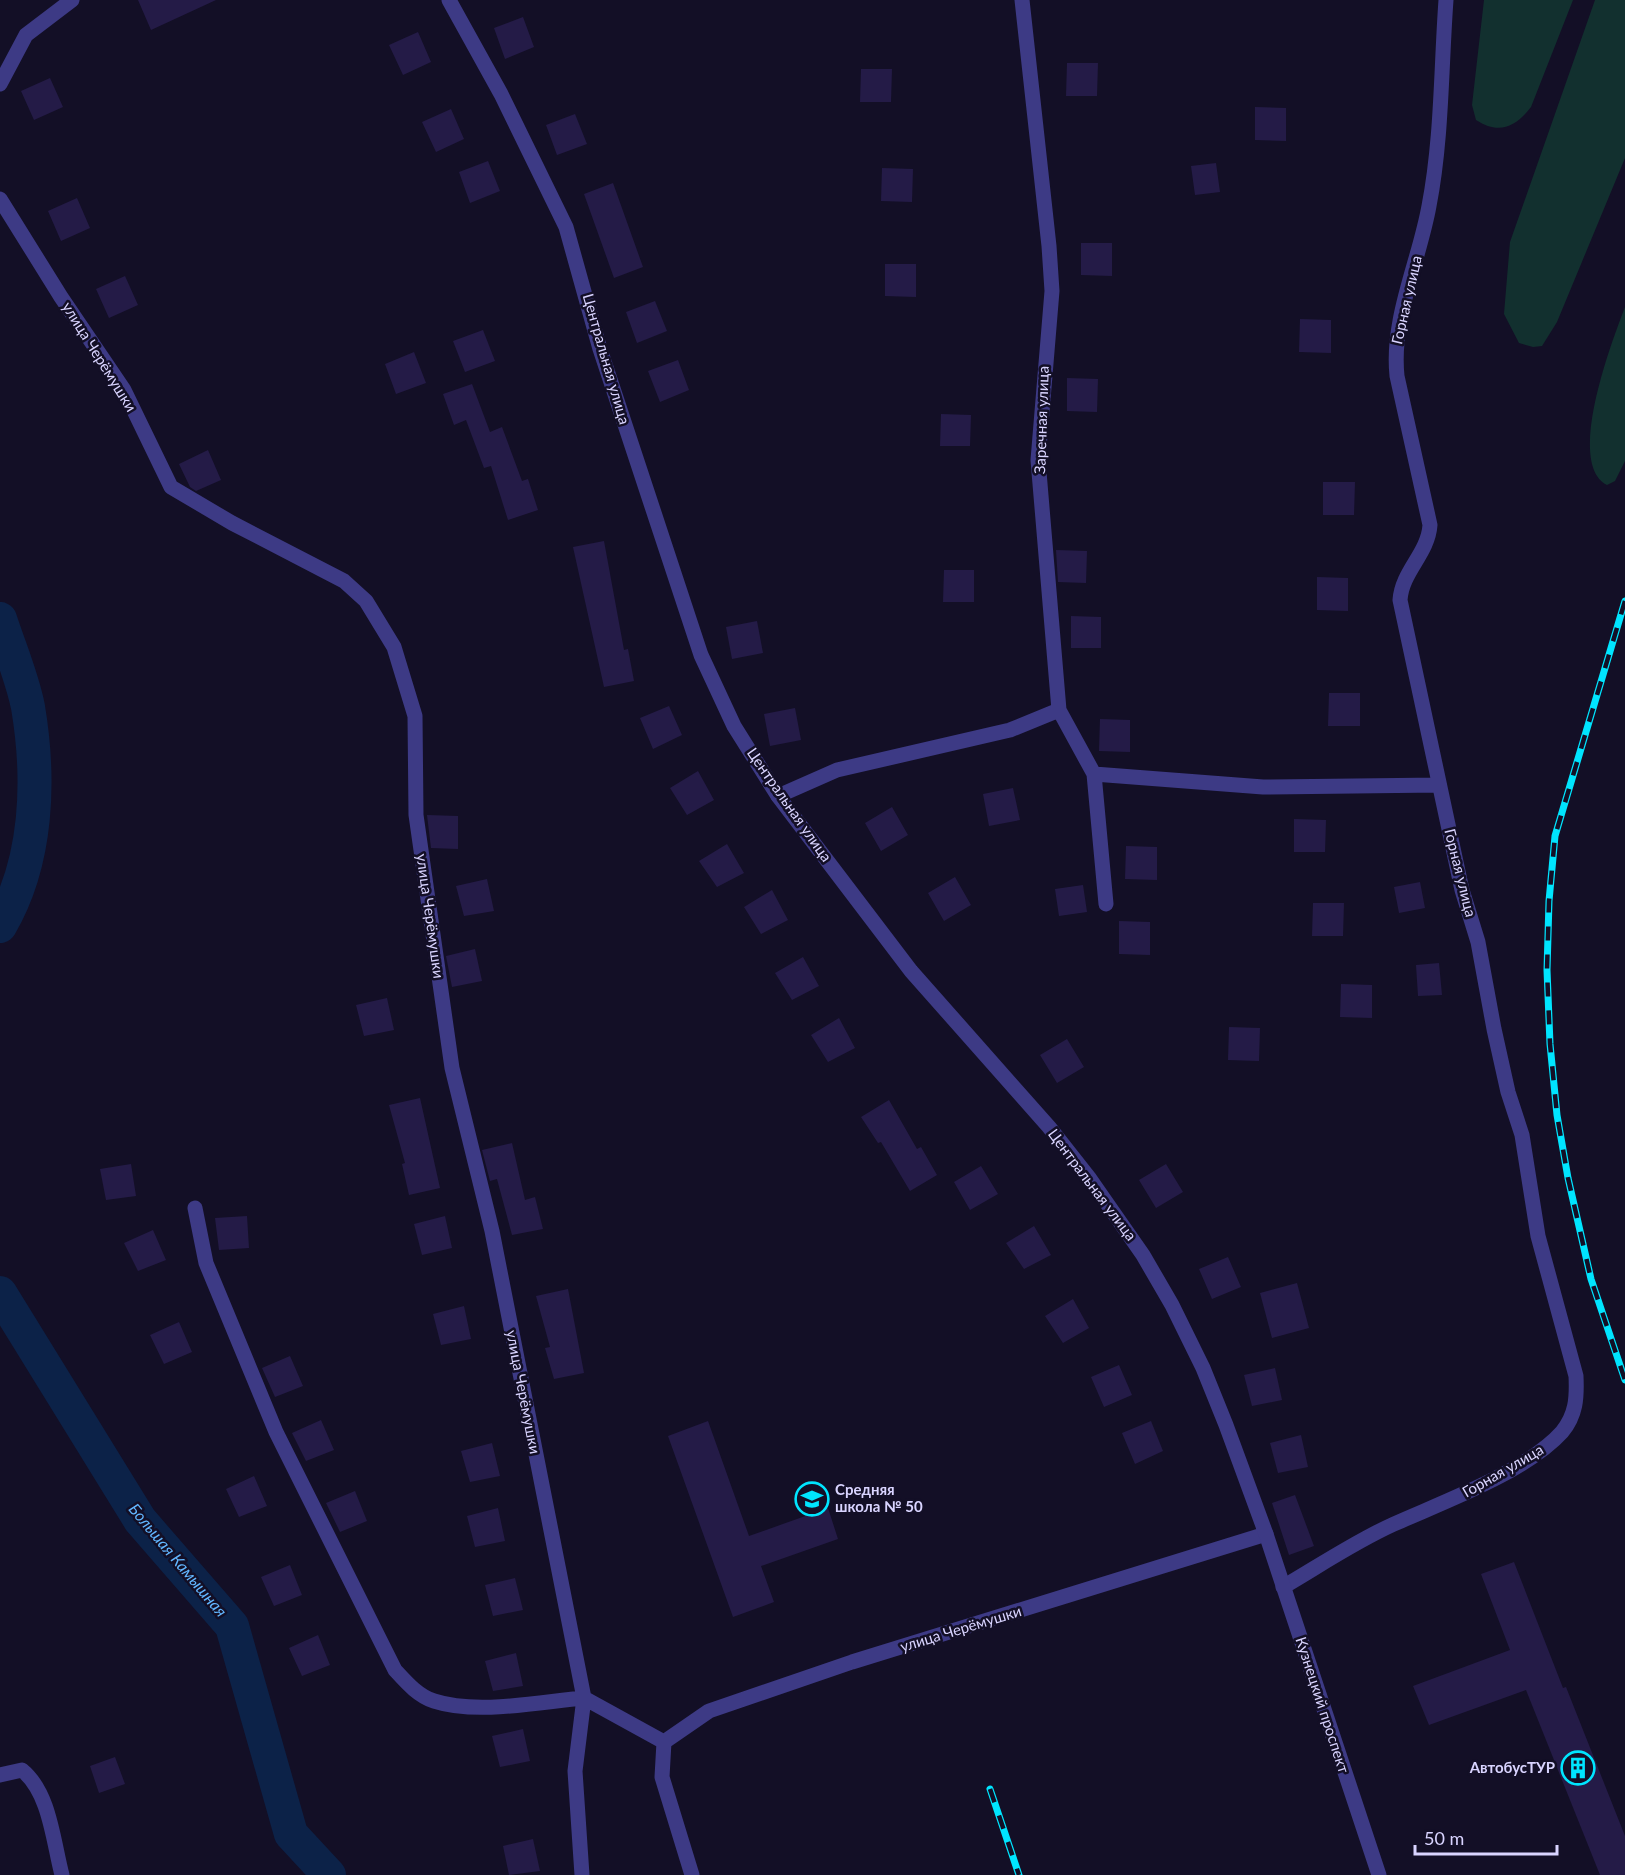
<svg xmlns="http://www.w3.org/2000/svg" width="1625" height="1875" viewBox="0 0 1625 1875" font-family="Lato,sans-serif">
	<style>
		.green { fill: #12302f }
		.lines { fill: none; stroke-linecap: round; stroke-linejoin: round }
		.river { stroke: #0c2248; stroke-width: 34 }
		.building { fill: #241b47 }
		.minor { stroke: #3d3a85; stroke-width: 15 }
		.tertiary { stroke: #3d3a85; stroke-width: 15 }
		.rail-casing { stroke: #00e5ff; stroke-width: 7 }
		.rail { stroke: #130f26; stroke-width: 4.5; stroke-dasharray: 14; stroke-linecap: butt }
		.labels { text-anchor: middle; stroke-width: 5; stroke-linejoin: round; paint-order: stroke }
		.street-label { font-size: 15px; fill: #d9d4ff; stroke: #130f26 }
		.poi-label { font-size: 15px; font-weight: bold; fill: #d9d4ff; stroke: #130f26; text-anchor: start }
		.water-label { font-size: 16px; font-style: italic; fill: #62b6ff; stroke: #130f26 }
	</style>
	<rect width="100%" height="100%" fill="#130f26"/>
	<path class="green" d="M1484 0H1573L1531 107C1516 127 1499 135 1476 120L1472 105Z
		M1595 0H1625V158L1557 322 1542 346 1533 347 1519 343 1504 314 1510 242Z
		M1625 307V461L1615 481 1607 485C1565 464 1612 341 1625 307Z"/>
	<g class="lines">
		<path class="river" d="M0 619C9 647 22 677 28 707 40 779 38 861 0 926
			M0 1293 140 1520 232 1626 291 1834 329 1875"/>
	</g>
	<path class="building" d="M138 0H216L151 30Z
		M523 17 534 47 505 59 494 28Z
		M418 32 431 62 403 75 389 45Z
		M1067 63H1098L1097 96H1066Z
		M861 69H892L891 102H860Z
		M50 78 63 107 34 120 21 91Z
		M1255 107 1286 108V141L1255 140Z
		M451 109 464 139 436 152 422 122Z
		M575 114 587 144 557 155 546 125Z
		M488 161 500 191 470 203 459 172Z
		M1216 163 1220 192 1195 195 1191 166Z
		M882 168 913 169 912 202 881 201Z
		M613 183 643 267 614 278 584 194Z
		M77 198 90 228 61 241 48 211Z
		M1081 243H1112V276L1081 275Z
		M885 264H916V297L885 296Z
		M125 276 138 305 109 318 96 289Z
		M655 301 667 331 637 343 626 312Z
		M1300 319 1331 320V353L1299 352Z
		M483 330 495 361 465 372 453 341Z
		M414 352 426 383 396 394 385 364Z
		M678 360 689 390 660 402 648 371Z
		M1067 378 1098 379 1097 412 1067 411Z
		M472 384 490 432 502 427 522 481 528 479 538 510 508 520 491 466 484 468 466 420 454 425 443 394Z
		M941 414 971 415 970 446H940Z
		M208 450 221 480 196 491 190 487 179 464Z
		M1323 482H1355L1354 515H1323Z
		M604 541 624 650 628 649 634 681 604 687 573 547Z
		M1056 550 1087 551 1086 583 1058 582Z
		M944 570H974V602H943Z
		M1317 577 1348 578V611L1317 610Z
		M1071 616 1101 617V648H1071Z
		M757 621 763 653 732 659 726 627Z
		M1329 693H1360V726H1328Z
		M669 706 682 735 653 749 640 718Z
		M795 708 801 740 770 746 764 714Z
		M1100 719 1130 720V752L1099 751Z
		M698 771 714 800 687 815 670 788Z
		M1013 788 1020 820 989 826 983 794Z
		M892 807 908 835 881 851 865 823Z
		M427 815 458 816V849L431 848Z
		M1294 819 1326 820 1325 852H1294Z
		M727 844 744 873 717 887 699 861Z
		M1126 846 1157 847V880L1125 879Z
		M955 877 971 905 944 921 928 893Z
		M487 879 494 911 464 916 456 886Z
		M1420 882 1425 908 1399 913 1394 887Z
		M1083 885 1087 912 1059 916 1055 889Z
		M772 890 788 920 761 934 744 907Z
		M1313 903H1344L1343 936H1312Z
		M1119 921 1150 922V955L1119 954Z
		M475 949 482 981 452 987 446 956Z
		M803 957 819 986 792 1000 775 973Z
		M1439 963 1442 995 1418 996 1416 965Z
		M1341 984 1372 985V1018L1340 1017Z
		M387 998 394 1030 364 1036 356 1005Z
		M839 1018 855 1048 828 1062 811 1035Z
		M1229 1027 1260 1028 1259 1061 1228 1060Z
		M1067 1039 1084 1067 1057 1083 1040 1055Z
		M420 1098 440 1188 409 1195 402 1164 405 1163 389 1105Z
		M889 1100 917 1149 921 1147 937 1175 910 1191 881 1142 878 1143 861 1117Z
		M512 1143 525 1200 535 1197 543 1229 512 1235 497 1179 490 1181 482 1150Z
		M131 1164 136 1196 106 1200 100 1169Z
		M1166 1164 1183 1192 1156 1208 1139 1180Z
		M981 1166 998 1194 970 1210 954 1182Z
		M247 1216 249 1248 219 1250 215 1218Z
		M445 1216 452 1248 422 1255 414 1224Z
		M1034 1226 1051 1255 1024 1269 1006 1243Z
		M153 1230 166 1260 138 1271 124 1243Z
		M1228 1257 1241 1287 1212 1299 1199 1269Z
		M1297 1283 1309 1328 1272 1338 1260 1293Z
		M568 1289 584 1373 554 1379 545 1348 550 1347 536 1296Z
		M1073 1299 1089 1328 1063 1343 1045 1316Z
		M464 1306 471 1339 441 1345 433 1314Z
		M179 1322 192 1352 164 1364 150 1335Z
		M290 1356 303 1386 275 1397 262 1368Z
		M1119 1365 1132 1395 1104 1407 1091 1377Z
		M1275 1368 1282 1400 1252 1406 1244 1375Z
		M321 1420 334 1450 306 1461 292 1433Z
		M708 1421 749 1536 828 1508 838 1539 761 1566 774 1602 733 1617 668 1436Z
		M1151 1421 1163 1451 1135 1464 1122 1433Z
		M1301 1435 1308 1467 1278 1473 1270 1443Z
		M492 1443 500 1476 470 1482 461 1451Z
		M254 1476 267 1506 239 1517 226 1489Z
		M355 1491 367 1521 340 1532 326 1503Z
		M1295 1495 1314 1546 1289 1555 1272 1503Z
		M498 1508 505 1541 475 1547 467 1516Z
		M1514 1562 1563 1688 1566 1687 1625 1836V1875H1600L1526 1690 1429 1725 1413 1686 1510 1650 1481 1574Z
		M290 1565 302 1595 274 1606 261 1577Z
		M515 1578 523 1610 493 1616 485 1585Z
		M318 1635 330 1665 302 1676 289 1648Z
		M516 1653 523 1686 493 1691 485 1661Z
		M523 1729 530 1761 500 1767 492 1736Z
		M115 1757 125 1784 99 1793 90 1766Z
		M533 1839 540 1871 509 1875 503 1846Z"/>
	<g class="lines">
		<path class="minor" d="M1022 0 1049 246 1052 291 1038 460 1059 710 1094 774 1106 904
			M0 84 26 35 72 0
			M0 199 61 297 124 390 171 487 232 523 344 581 366 601 394 647 415 716 416 815 452 1068 492 1231 584 1698 664 1742
			M1094 774 1263 787 1439 785
			M778 796 837 770 1010 730 1059 710
			M195 1208 206 1263 276 1432 395 1670C406 1682 418 1696 434 1701 477 1715 539 1702 584 1698L575 1771 582 1875
			M1283 1587C1319 1566 1356 1541 1394 1524 1443 1502 1526 1472 1562 1432 1576 1415 1577 1398 1576 1376L1538 1236 1522 1135 1508 1092 1494 1029 1478 942 1462 890 1400 600C1402 571 1428 554 1430 525L1397 376C1391 318 1419 262 1429 206 1442 139 1441 68 1446 0
			M0 1775 22 1770C50 1793 53 1841 62 1875
			M692 1875 662 1777 664 1742 709 1711 852 1662 1266 1534"/>
		<path class="tertiary" d="M449 0 501 94 566 227 600 349 701 655 734 726 778 796 911 971 1049 1127 1090 1179 1143 1255 1172 1305 1203 1368 1226 1425 1266 1534 1379 1875"/>
		<g class="rail-casing">
			<path id="rail" d="M1625 601 1555 836 1549 901 1547 970 1550 1044 1557 1115 1568 1178 1591 1279 1625 1380
				M990 1789 1019 1875"/>
		</g>
		<use href="#rail" class="rail"/>
	</g>
	<defs>
		<g id="school-ring" transform="scale(1.725)"><circle r="9.5" fill="#130f26" stroke="#00e5ff" stroke-width="1.5"/><path d="M0-5L7-2L0 1L-7-2ZM-4 1L0 2.5L4 1V4Q0 6-4 4Z" fill="#00e5ff"/></g>
		<g id="building-ring" transform="scale(1.725)"><circle r="9.5" fill="#130f26" stroke="#00e5ff" stroke-width="1.5"/><path d="M-4-6H4V6H1V3H-1V6H-4ZM-2.5-4.3h1.7v1.8h-1.7ZM.8-4.3h1.7v1.8H.8ZM-2.5-1h1.7V.8h-1.7ZM.8-1h1.7V.8H.8Z" fill="#00e5ff"/></g>
	</defs>
	<g fill-rule="evenodd">
		<use href="#school-ring" x="812" y="1499"/>
		<use href="#building-ring" x="1578" y="1768"/>
	</g>
	<g class="labels">
		<g class="street-label">
			<text transform="translate(1407 300) rotate(-77)" y="5">Горная улица</text>
			<text transform="translate(99 357) rotate(58)" y="5">улица Черёмушки</text>
			<text transform="translate(606 359) rotate(74)" y="5">Центральная улица</text>
			<text transform="translate(1042 420) rotate(-88)" y="5">Заречная улица</text>
			<text transform="translate(789 805) rotate(55)" y="5">Центральная улица</text>
			<text transform="translate(1460 873) rotate(76)" y="5">Горная улица</text>
			<text transform="translate(430 916) rotate(82)" y="5">улица Черёмушки</text>
			<text transform="translate(1092 1185) rotate(53)" y="5">Центральная улица</text>
			<text transform="translate(523 1392) rotate(79)" y="5">улица Черёмушки</text>
			<text transform="translate(1503 1471) rotate(-30)" y="5">Горная улица</text>
			<text transform="translate(961 1629) rotate(-17)" y="5">улица Черёмушки</text>
			<text transform="translate(1322 1705) rotate(72)" y="5">Кузнецкий проспект</text>
		</g>
		<g class="poi-label">
			<text x="835" y="1495">Средняя<tspan x="835" dy="17">школа № 50</tspan></text>
			<text x="1555" y="1773" text-anchor="end">АвтобусТУР</text>
		</g>
		<g class="water-label">
			<text transform="translate(178 1560) rotate(50)" y="6">Большая Камышная</text>
		</g>
	</g>
	<path d="M1415 1845v9h142v-9" fill="none" stroke="#d9d4ff" stroke-width="3"/>
	<text x="1424" y="1845" font-size="18" fill="#d9d4ff" stroke="#130f26" stroke-width="4.5" paint-order="stroke">50 m</text>
</svg>
